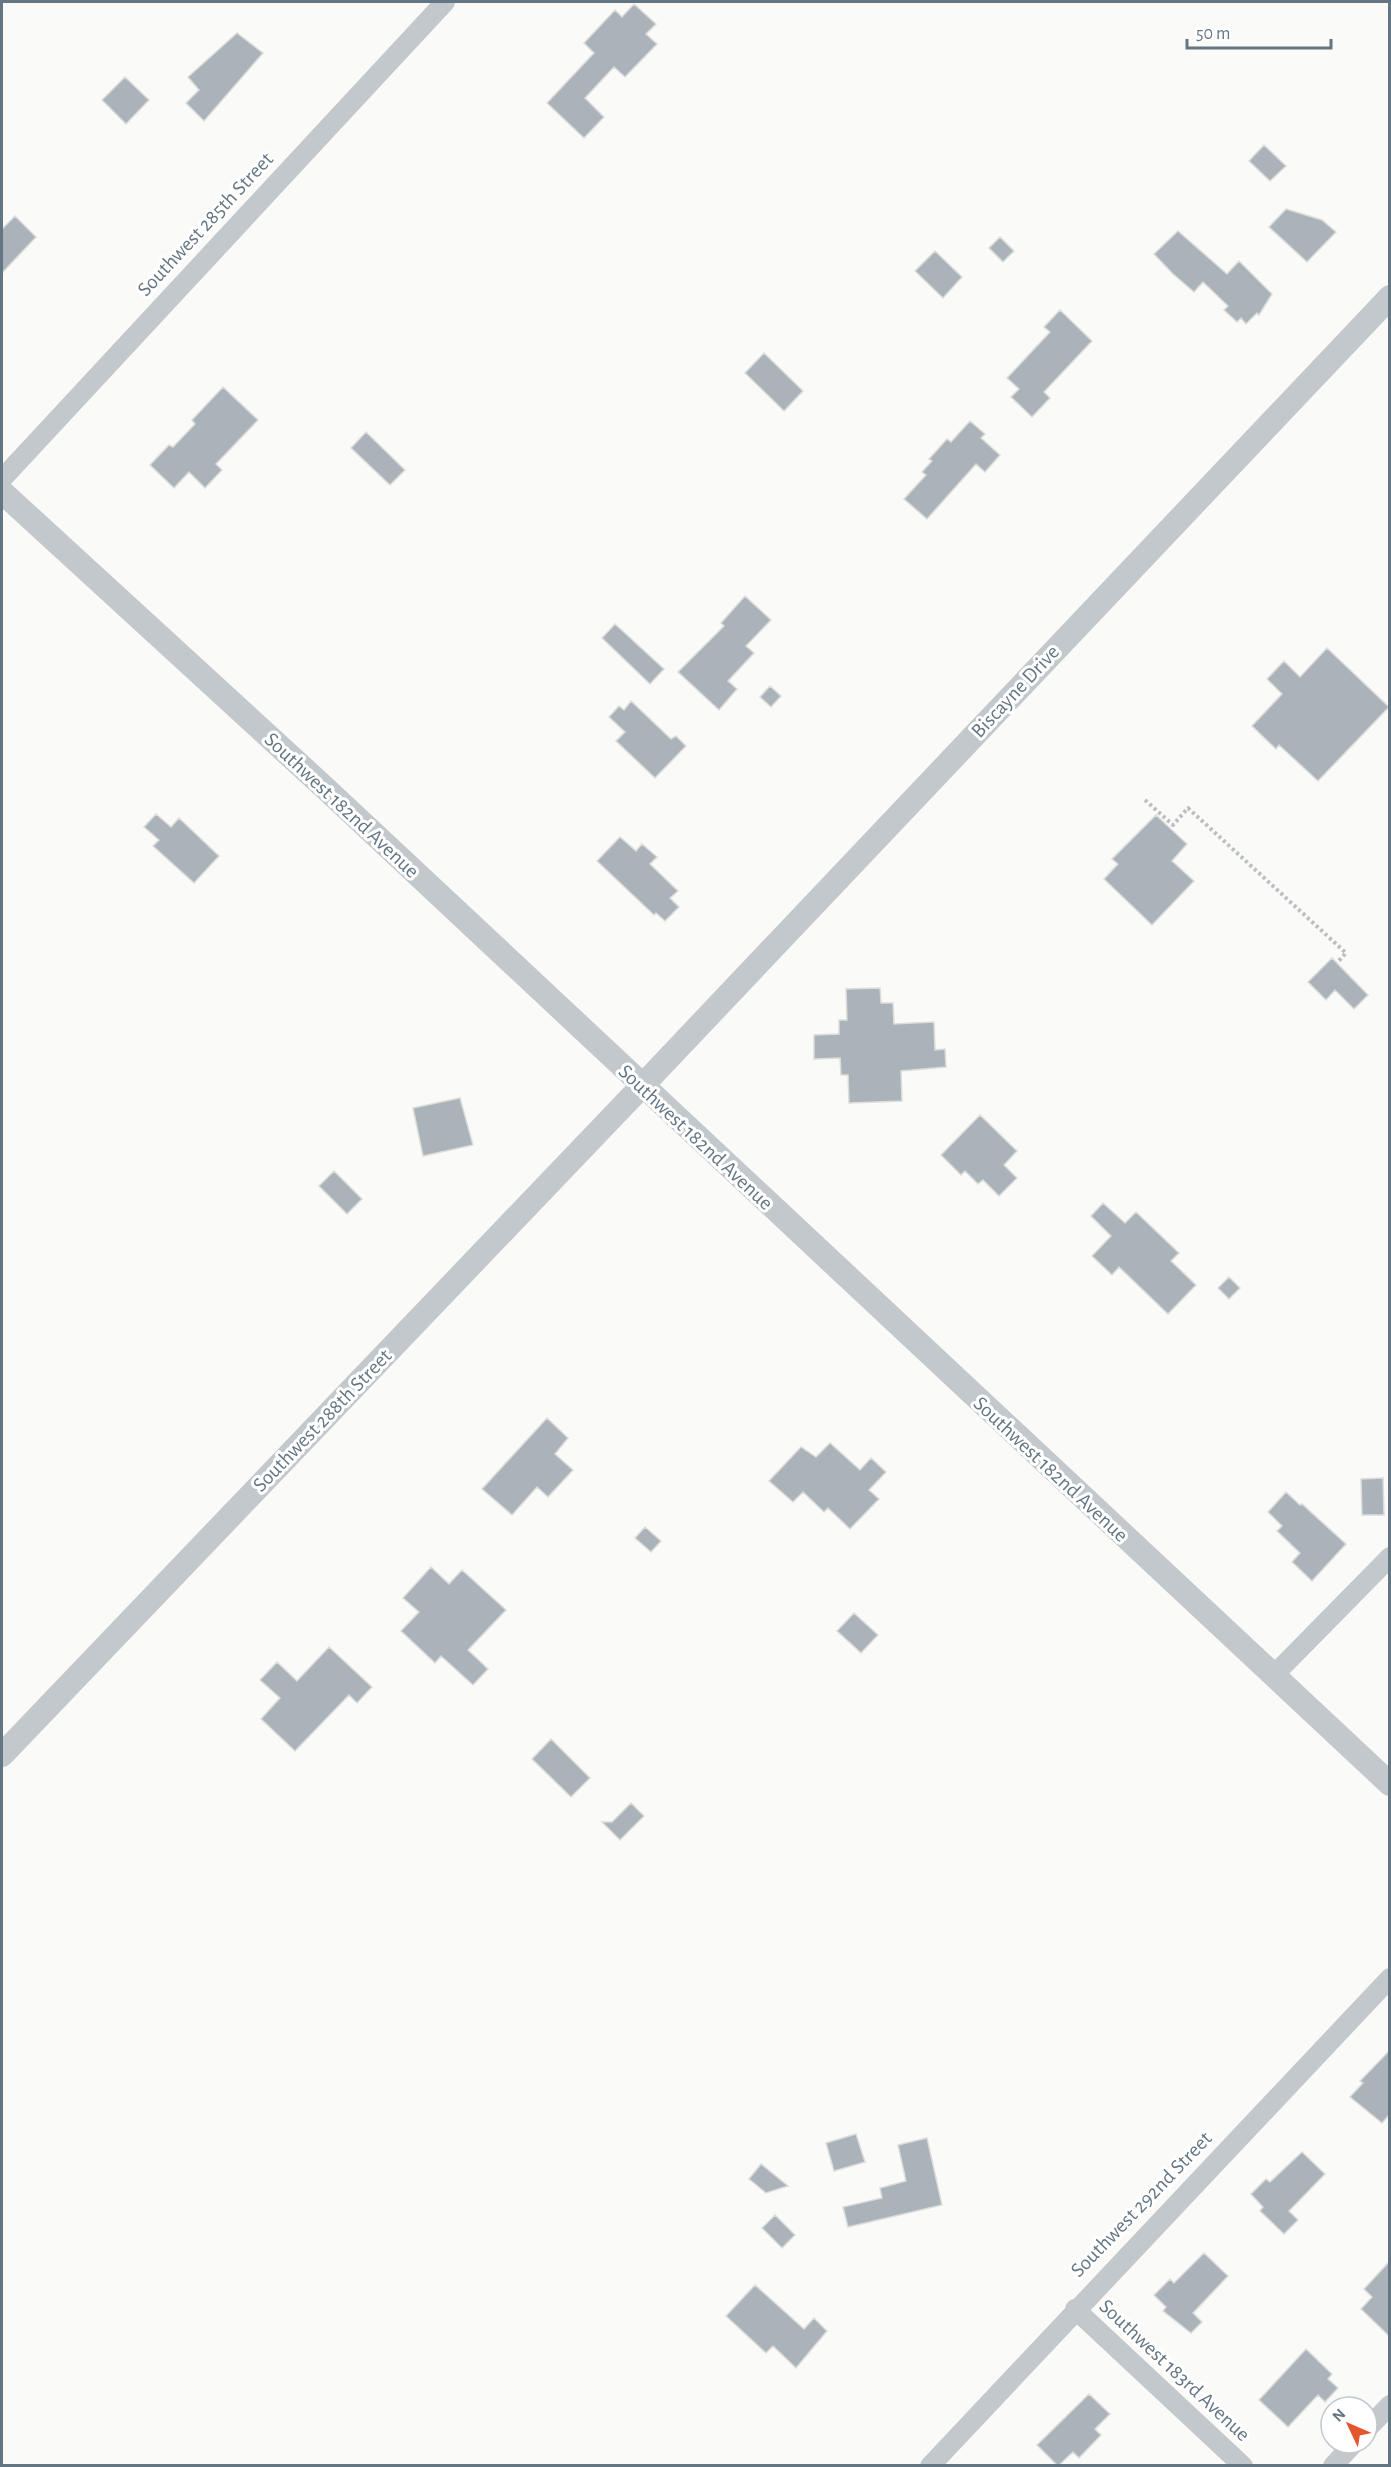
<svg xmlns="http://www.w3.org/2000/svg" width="1391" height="2467" viewBox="0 0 1391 2467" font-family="'Alegreya Sans',sans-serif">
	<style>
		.building { fill: #aab3b9; stroke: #dcdcda; stroke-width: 1.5 }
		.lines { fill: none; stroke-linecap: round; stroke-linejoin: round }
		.path { stroke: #bbbfc2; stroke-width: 4; stroke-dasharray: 3 3; stroke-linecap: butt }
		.minor { stroke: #c3c8cc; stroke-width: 20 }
		.tertiary { stroke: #c3c8cc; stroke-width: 24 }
		.labels { text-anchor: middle; stroke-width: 6; stroke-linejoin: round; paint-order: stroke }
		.street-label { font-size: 21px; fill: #657683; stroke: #fff }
	</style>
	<rect width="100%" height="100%" fill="#fafaf8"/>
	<path class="building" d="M634 4 656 24 646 34 657 44 625 77 614 67 585 98 604 117 584 138 547 103 594 53 584 43 615 10 622 17Z
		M237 33 263 53 204 121 186 103 199 90 188 77Z
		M125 77 149 100 126 124 102 100Z
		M1264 145 1286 166 1270 181 1249 161Z
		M1286 209 1322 220 1336 232 1307 262 1269 227Z
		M15 216 36 237 2 273V229Z
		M1178 231 1227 274 1239 261 1272 294 1259 315 1257 313 1246 324 1241 318 1237 322 1224 310 1228 306 1203 282 1194 292 1173 274 1154 254Z
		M1000 237 1014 251 1003 262 989 248Z
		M935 251 962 277 943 298 915 271Z
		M1060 310 1092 341 1044 392 1050 398 1032 417 1011 397 1019 389 1007 378 1050 332 1044 327Z
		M764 353 803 391 784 411 745 373Z
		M223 387 258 420 216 464 222 470 205 488 189 472 174 488 150 465 169 445 173 447 195 424 192 420Z
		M970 421 985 434 981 438 1000 455 985 472 976 464 927 519 904 499 926 475 922 472 932 461 929 459 947 439 951 442Z
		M366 432 405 470 390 485 351 448Z
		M745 596 771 620 746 646 754 653 728 681 737 689 719 710 678 672 724 626 721 623Z
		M615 624 664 669 650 684 602 638Z
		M1327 648 1389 707 1318 781 1279 745 1276 749 1252 726 1282 694 1267 679 1284 661 1300 677Z
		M770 686 781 696 771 707 760 697Z
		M631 701 671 739 676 736 686 746 655 778 616 741 625 732 609 717 619 706 624 710Z
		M156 814 171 827 179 818 219 856 194 883 153 846 159 840 144 827Z
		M1156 815 1187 844 1172 861 1194 881 1152 925 1104 879 1118 864 1112 859Z
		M620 837 636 851 642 844 657 857 650 864 678 891 670 898 679 907 665 921 656 913 654 915 597 861Z
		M1332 958 1368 995 1354 1009 1335 990 1326 1000 1308 982Z
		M880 988 881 1003H893L894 1024 934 1022 935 1050 945 1049 946 1067 901 1071 902 1101 849 1103 848 1075H841L840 1058 814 1059V1035L839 1034V1020H847L846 989Z
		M460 1098 473 1145 423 1156 413 1108Z
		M980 1115 1017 1151 1004 1165 1017 1178 999 1196 983 1180 978 1184 965 1171 961 1175 941 1155Z
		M334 1171 362 1199 347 1214 319 1186Z
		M1103 1203 1125 1223 1136 1212 1179 1253 1171 1261 1196 1285 1168 1314 1119 1267 1112 1275 1092 1256 1111 1236 1091 1216Z
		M1229 1277 1240 1288 1229 1299 1218 1288Z
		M547 1418 568 1438 555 1454 573 1470 548 1497 537 1487 512 1515 482 1489Z
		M830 1443 860 1470 871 1458 886 1472 869 1490 879 1499 850 1529 828 1508 824 1512 803 1492 793 1502 769 1481 801 1447 816 1457Z
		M1383 1478 1384 1515H1362L1361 1479Z
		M1286 1492 1300 1505 1302 1504 1346 1544 1312 1581 1292 1562 1300 1553 1277 1531 1282 1526 1268 1512Z
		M645 1527 661 1541 651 1552 635 1538Z
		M431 1567 449 1584 462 1570 506 1610 468 1650 488 1669 473 1685 441 1656 435 1663 401 1631 419 1612 403 1598Z
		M854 1613 878 1635 861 1653 837 1631Z
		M329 1647 372 1687 357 1703 349 1695 295 1751 261 1719 280 1698 260 1680 277 1662 297 1681Z
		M551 1739 590 1778 571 1797 532 1759Z
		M631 1803 644 1816 620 1840 602 1822H612Z
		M1389 2051V2115L1382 2123 1350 2097 1363 2083 1360 2081Z
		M856 2134 865 2162 834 2171 826 2143Z
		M927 2138 942 2205 848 2227 843 2207 882 2198 880 2188 906 2181 898 2145Z
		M1302 2152 1325 2174 1289 2211 1298 2220 1284 2234 1260 2211 1263 2207 1251 2194 1266 2179 1270 2182Z
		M761 2164 788 2186 766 2193 749 2179Z
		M775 2215 795 2235 782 2248 762 2228Z
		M1204 2253 1228 2276 1193 2313 1202 2322 1191 2333 1163 2311 1166 2307 1154 2295 1170 2279 1174 2283Z
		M1389 2262V2336L1361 2309 1372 2297 1364 2289Z
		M755 2285 804 2329 814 2318 827 2331 796 2368 773 2346 766 2353 726 2316Z
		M1306 2349 1332 2374 1328 2379 1338 2388 1325 2402 1318 2395 1288 2427 1259 2400Z
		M1089 2394 1110 2414 1095 2429 1101 2435 1079 2458 1073 2452 1058 2466 1037 2445Z"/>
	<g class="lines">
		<path class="path" d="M1145 800 1173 825 1188 808 1346 953 1337 963"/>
		<path class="minor" d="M2 479 445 2
			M1273 1676 1390 1557
			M1075 2309 1243 2466
			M1367 2429 1390 2405
			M930 2466 1390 1978
			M1333 2466 1354 2443"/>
		<path class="tertiary" d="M2 492 325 788 1390 1784
			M2 1755 642 1086 1390 297"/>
	</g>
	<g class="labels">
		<g class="street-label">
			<text transform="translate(205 224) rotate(-47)" y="7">Southwest 285th Street</text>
			<text transform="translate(1015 691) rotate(-47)" y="7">Biscayne Drive</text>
			<text transform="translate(342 805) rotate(43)" y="7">Southwest 182nd Avenue</text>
			<text transform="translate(696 1137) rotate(43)" y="7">Southwest 182nd Avenue</text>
			<text transform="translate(322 1420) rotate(-46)" y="7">Southwest 288th Street</text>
			<text transform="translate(1051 1469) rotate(43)" y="7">Southwest 182nd Avenue</text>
			<text transform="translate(1141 2204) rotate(-46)" y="7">Southwest 292nd Street</text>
			<text transform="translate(1175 2370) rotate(43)" y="7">Southwest 183rd Avenue</text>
		</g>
	</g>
	<rect width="1391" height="2467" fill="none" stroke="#657683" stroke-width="6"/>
	<g transform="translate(1349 2425) rotate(314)"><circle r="28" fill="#ffffff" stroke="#c1c8cd" stroke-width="1.5"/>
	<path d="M0-4.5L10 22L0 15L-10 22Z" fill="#e4572e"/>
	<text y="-9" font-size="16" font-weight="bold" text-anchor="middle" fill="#657683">N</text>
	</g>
	<path d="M1187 39v9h144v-9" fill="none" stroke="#657683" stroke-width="3"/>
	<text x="1196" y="39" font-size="18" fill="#657683" stroke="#ffffff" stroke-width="4.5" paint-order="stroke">50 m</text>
</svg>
